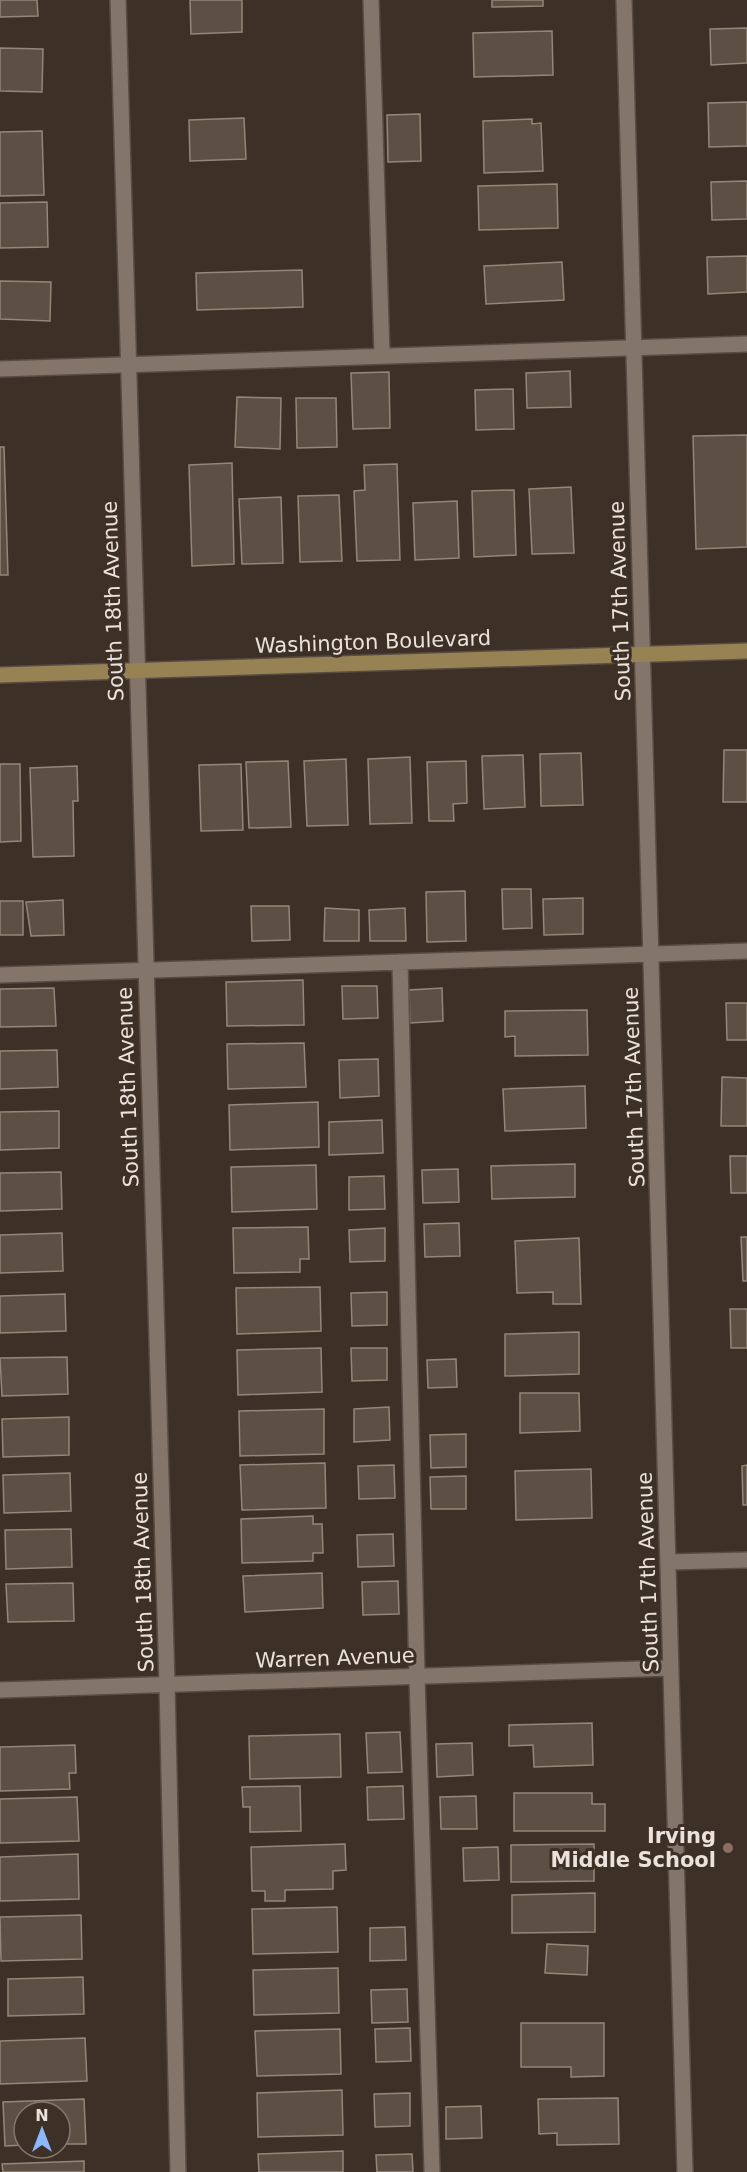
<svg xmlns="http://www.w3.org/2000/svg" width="747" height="2172" viewBox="0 0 747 2172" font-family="'DejaVu Sans',sans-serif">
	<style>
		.building { fill: #5c4f43; stroke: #948679; stroke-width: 1.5 }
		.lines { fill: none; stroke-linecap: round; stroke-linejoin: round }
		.lane-casing { stroke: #584c44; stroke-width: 18 }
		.street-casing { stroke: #584c44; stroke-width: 18 }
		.secondary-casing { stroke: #584c44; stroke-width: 18 }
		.lane { stroke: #84756a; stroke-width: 15 }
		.street { stroke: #84756a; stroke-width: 15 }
		.secondary { stroke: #978253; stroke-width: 15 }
		.education-dot { fill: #8d6e63; stroke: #3d3026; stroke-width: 2 }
		.labels { text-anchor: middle; stroke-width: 6; stroke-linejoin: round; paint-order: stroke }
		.street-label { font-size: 21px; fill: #ebe2dc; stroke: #3d3026 }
		.poi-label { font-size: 21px; font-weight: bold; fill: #ebe2dc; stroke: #3d3026; text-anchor: end }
	</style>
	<rect width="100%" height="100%" fill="#3d3026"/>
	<path class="building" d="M0 0H37L38 16 0 17Z
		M190 0H242V32L191 34Z
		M492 0H543V6L492 7Z
		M747 28V63L711 65 710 29Z
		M552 31 553 75 474 77 473 33Z
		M0 48 43 49 42 92 0 91Z
		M747 102V146L709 147 708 103Z
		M420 114 421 161 388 162 387 115Z
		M244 118 246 159 190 161 189 120Z
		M532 119V124L541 123 543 171 484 173 483 121Z
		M42 131 44 195 0 196V132Z
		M747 181V219L712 220 711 182Z
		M557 184 558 228 479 230 478 186Z
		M47 202 48 247 0 248V203Z
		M747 256V292L708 294 707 257Z
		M562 262 564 300 486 304 484 266Z
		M302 270 303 307 197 310 196 273Z
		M0 281 51 282 50 321 0 319Z
		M570 371 571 407 527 408 526 373Z
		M389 372 390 428 353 429 351 373Z
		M513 389 514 429 476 430 475 390Z
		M237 397 281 398 280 449 235 447Z
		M296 398H336L337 447 297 448Z
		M747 435V547L696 549 693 436Z
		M0 447H4L8 575H0Z
		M232 463 234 564 192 566 189 465Z
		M397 464 400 560 357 561 354 491 365 490 364 465Z
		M571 487 574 553 532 554 529 489Z
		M514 490 516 555 474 557 472 491Z
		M339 495 342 561 300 562 298 496Z
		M281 497 283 563 242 564 239 499Z
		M457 501 459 558 415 560 413 503Z
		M724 750H747V802H723Z
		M581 753 583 805 541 806 540 754Z
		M523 755 525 807 484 809 482 756Z
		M410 757 412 823 370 824 368 759Z
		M346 759 348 825 307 826 304 761Z
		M288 761 291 827 249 828 246 762Z
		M466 761 467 803 453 804 454 821H429L427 762Z
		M0 764H20L21 841 0 842Z
		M241 764 243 830 201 831 199 765Z
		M77 766 78 801H73L74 856 33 857 30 768Z
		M502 889H531L532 928 503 929Z
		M465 891 466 941 427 942 426 892Z
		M583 898V934L544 935 543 899Z
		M63 900 64 935 31 936 26 902Z
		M0 901H23V935H0Z
		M251 906H289L290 940 252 941Z
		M325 908 359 910V941H324Z
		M405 908 406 941H370L369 910Z
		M303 980 304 1025 227 1026 226 982Z
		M342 986H377L378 1018 343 1019Z
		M54 988 56 1026 0 1027V989Z
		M442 988 443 1021 410 1023 409 990Z
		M726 1003H747V1040H727Z
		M587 1010 588 1055 515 1056V1036L505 1037V1011Z
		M304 1043 306 1087 228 1089 227 1044Z
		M57 1050 58 1087 0 1089V1051Z
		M378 1059 379 1096 340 1098 339 1060Z
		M722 1077 747 1078V1126H721Z
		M585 1086 586 1128 505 1131 503 1089Z
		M318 1102 319 1147 230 1150 229 1105Z
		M59 1111V1148L0 1150V1112Z
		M382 1120 383 1153 329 1155V1122Z
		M730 1156H747V1193H731Z
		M575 1164V1197L492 1199 491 1166Z
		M316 1165 317 1209 232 1212 231 1167Z
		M458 1169 459 1202 423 1203 422 1170Z
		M61 1172 62 1209 0 1211V1173Z
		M384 1176 385 1209 349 1210V1177Z
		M459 1223 460 1256 425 1257 424 1224Z
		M308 1227 309 1259H300V1272L234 1273 233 1228Z
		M385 1228V1261L350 1262 349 1230Z
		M62 1233 63 1271 0 1273V1235Z
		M741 1237H747V1281H743Z
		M579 1238 581 1304H553V1292L517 1293 515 1241Z
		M320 1287 321 1331 237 1334 236 1288Z
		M387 1292V1325L352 1326 351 1293Z
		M65 1294 66 1331 0 1333V1296Z
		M730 1309H747V1348H731Z
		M579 1332V1374L505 1376V1334Z
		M321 1348 322 1392 238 1395 237 1350Z
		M351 1348H387V1380L352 1381Z
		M67 1357 68 1394 2 1396 0 1358Z
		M456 1359 457 1387 428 1388 427 1360Z
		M520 1393H579L580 1431 520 1433Z
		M389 1407 390 1440 354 1442V1409Z
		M324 1409V1454L240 1456 239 1411Z
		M69 1417V1455L3 1457 2 1419Z
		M466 1434V1467L431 1468 430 1435Z
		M325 1463 326 1508 242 1510 240 1465Z
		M394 1465 395 1498 359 1499 358 1466Z
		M747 1465V1505H743L742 1466Z
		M591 1469 592 1518 516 1520 515 1471Z
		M70 1473 71 1511 4 1513 3 1475Z
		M466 1476V1509H431L430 1477Z
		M313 1516V1524H322L323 1553H313V1561L242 1563 241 1519Z
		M71 1529 72 1567 6 1569 5 1530Z
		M393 1534 394 1566 358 1567 357 1535Z
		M322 1573 323 1608 245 1612 243 1576Z
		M398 1581 399 1614 363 1615 362 1582Z
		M73 1583 74 1621 8 1622 6 1584Z
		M592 1723 593 1765 534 1767 533 1745 509 1746V1725Z
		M400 1732 402 1772 368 1773 366 1733Z
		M340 1734 341 1777 250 1779 249 1736Z
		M472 1743 473 1775 437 1777 436 1744Z
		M75 1745 76 1773H69L70 1789 0 1791V1747Z
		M300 1786 301 1831 250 1832V1807H243L242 1787Z
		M403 1786 404 1819 368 1820 367 1787Z
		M514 1793H592V1804H605V1831H514Z
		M476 1796 477 1829H441L440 1797Z
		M77 1797 79 1841 0 1843V1799Z
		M345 1844 346 1870 333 1871V1889L285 1890V1901H265V1891H252L251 1847Z
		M594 1844V1881L511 1882V1845Z
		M498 1847 499 1880 464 1881 463 1848Z
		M78 1854 79 1899 0 1901V1857Z
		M595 1893V1932L512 1933V1895Z
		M337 1907 338 1952 253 1954 252 1909Z
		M81 1915 82 1959 1 1961 0 1917Z
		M405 1927 406 1960 370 1961V1928Z
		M547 1944 588 1946 587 1975 545 1973Z
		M338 1968 339 2013 254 2015 253 1970Z
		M83 1977 84 2014 8 2016V1979Z
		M407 1989 408 2022 372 2023 371 1990Z
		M521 2023H604V2076L571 2077V2067H521Z
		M410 2028 411 2061 376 2062 375 2029Z
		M340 2029 341 2074 257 2076 255 2031Z
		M85 2038 87 2081 0 2084V2041Z
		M342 2090 343 2135 258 2137 257 2093Z
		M410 2093V2126L375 2127 374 2094Z
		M618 2098 619 2144 557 2145V2133L539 2134 538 2099Z
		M84 2099 86 2144H60V2112H24V2145L5 2146 3 2102Z
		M481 2106 482 2138 446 2139V2107Z
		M343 2151V2172H259L258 2154Z
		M412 2154 413 2172H377L376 2155Z
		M84 2161V2172H3L2 2164Z"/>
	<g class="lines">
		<g class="lane-casing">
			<path id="lane" d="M371 0 382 356
				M0 369 747 344
				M400 962 417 1676 432 2172
				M0 975 747 951"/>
		</g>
		<g class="street-casing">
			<path id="street" d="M118 0 167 1684 178 2172
				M624 0 685 2172
				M668 1562 747 1560
				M0 1690 671 1668"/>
		</g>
		<g class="secondary-casing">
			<path id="secondary" d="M0 675 747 651"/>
		</g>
		<use href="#lane" class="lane"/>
		<use href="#street" class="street"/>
		<use href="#secondary" class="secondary"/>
	</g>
	<circle class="education-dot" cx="728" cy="1848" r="6"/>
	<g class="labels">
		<g class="street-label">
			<text transform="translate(113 601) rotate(-92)" y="7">South 18th Avenue</text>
			<text transform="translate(620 601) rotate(-92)" y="7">South 17th Avenue</text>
			<text transform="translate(373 642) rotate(-2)" y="7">Washington Boulevard</text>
			<text transform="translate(128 1087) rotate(-92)" y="7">South 18th Avenue</text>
			<text transform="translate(634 1087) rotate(-92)" y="7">South 17th Avenue</text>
			<text transform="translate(143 1572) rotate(-92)" y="7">South 18th Avenue</text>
			<text transform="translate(648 1572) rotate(-92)" y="7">South 17th Avenue</text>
			<text transform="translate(335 1658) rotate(-2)" y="7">Warren Avenue</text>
		</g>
		<g class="poi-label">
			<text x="716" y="1843">Irving<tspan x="716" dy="24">Middle School</tspan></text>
		</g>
	</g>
	<g transform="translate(42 2130)"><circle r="28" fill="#3d3026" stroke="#83776f" stroke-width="1.5"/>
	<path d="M0-4.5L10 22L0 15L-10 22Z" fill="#8eb8fd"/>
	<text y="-9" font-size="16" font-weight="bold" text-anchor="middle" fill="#ebe2dc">N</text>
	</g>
</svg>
